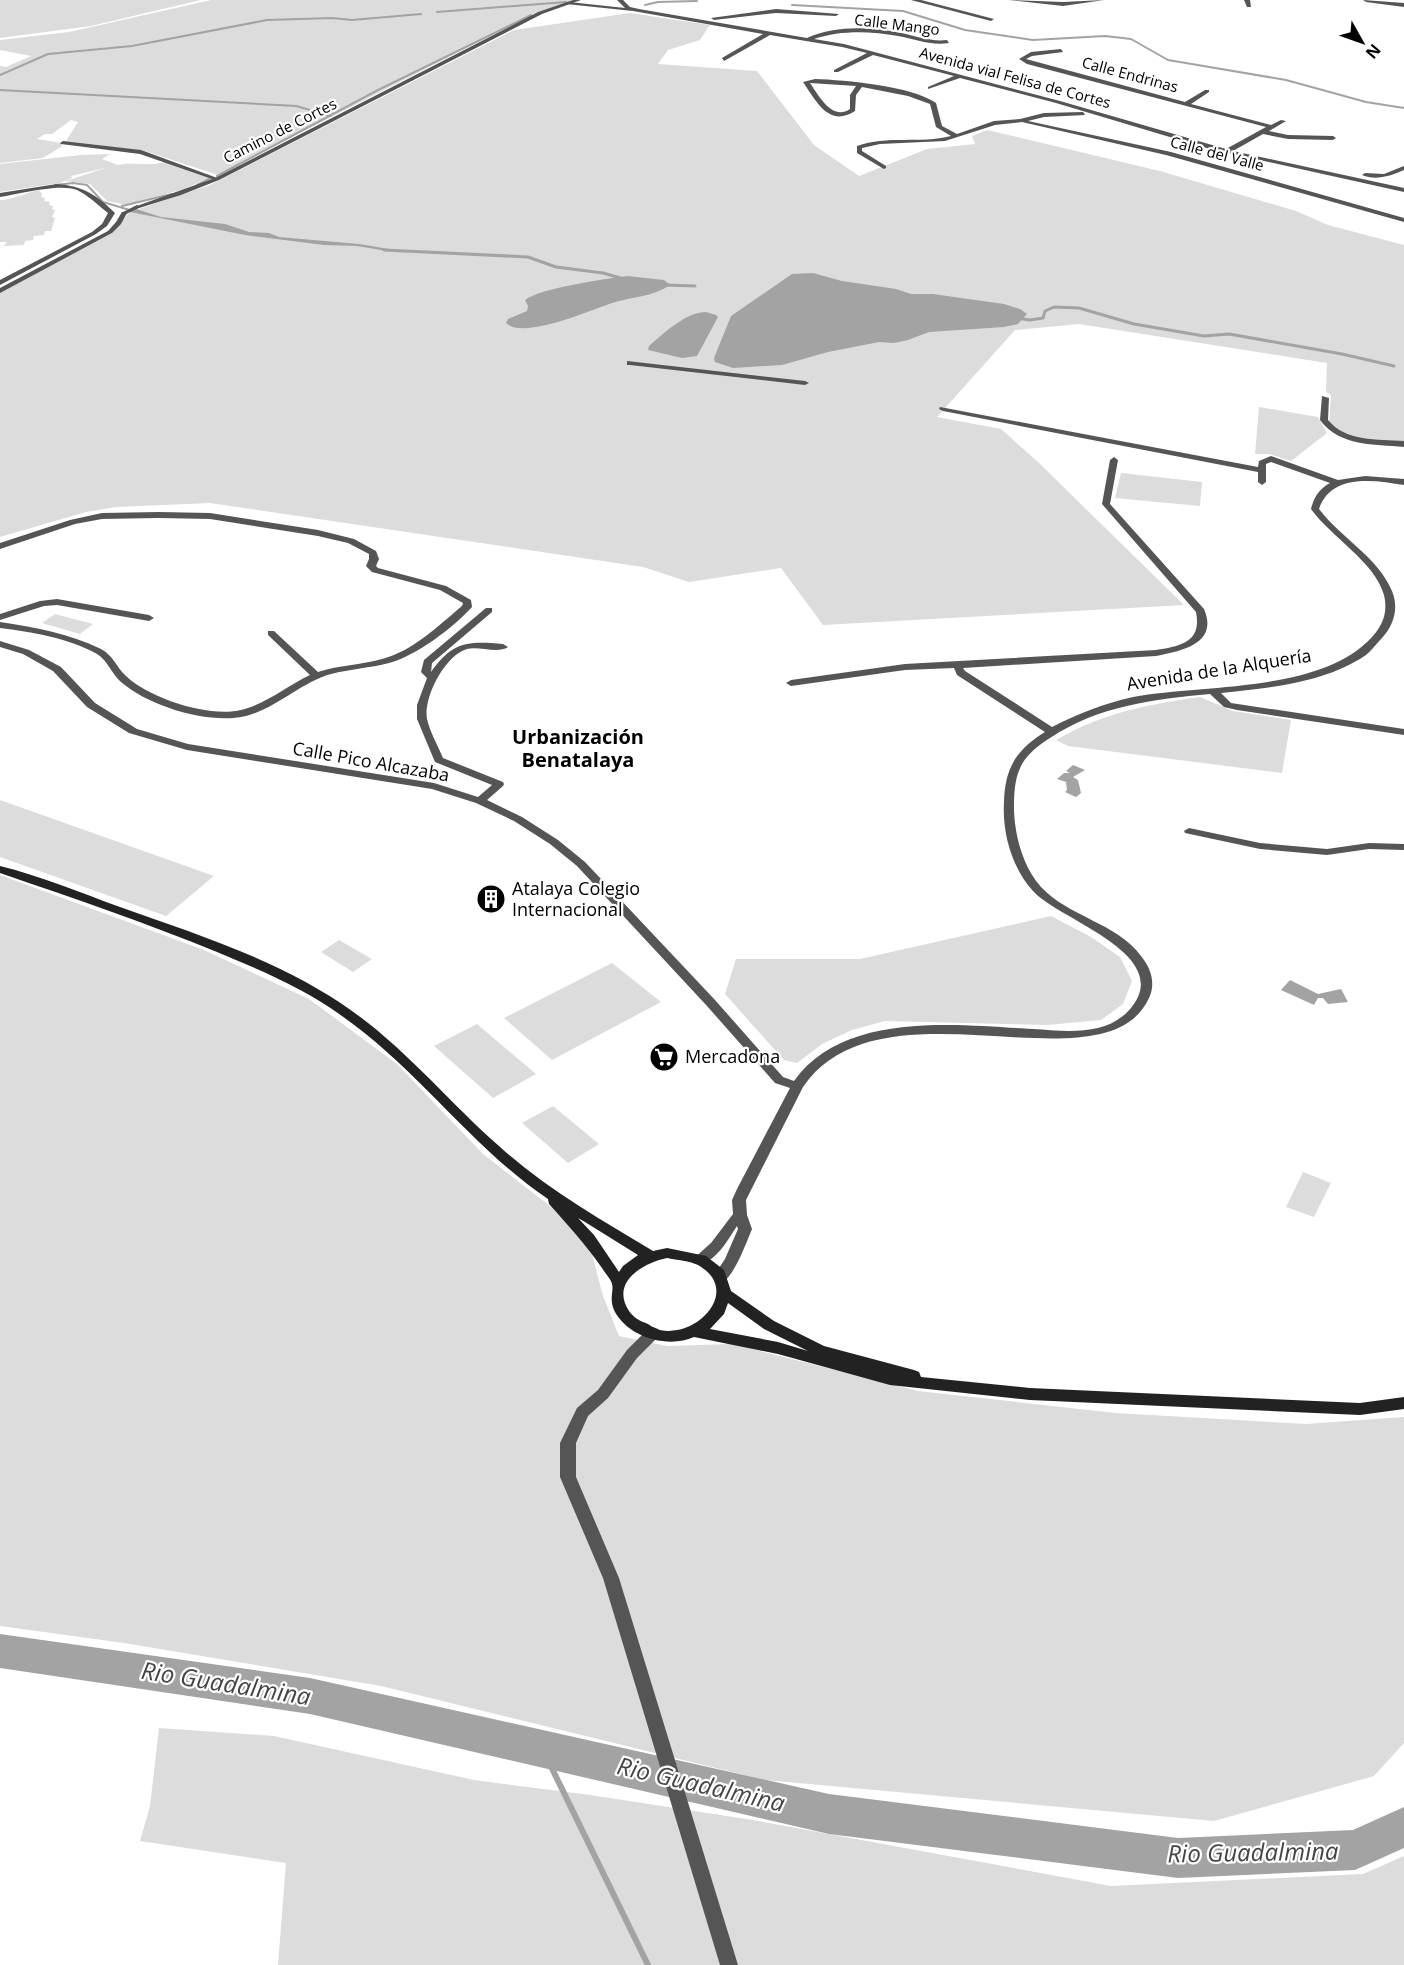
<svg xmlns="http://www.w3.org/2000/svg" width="1404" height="1965" viewBox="0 0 1404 1965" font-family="'Open Sans',sans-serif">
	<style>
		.green { fill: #dcdcdc }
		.water { fill: #a3a3a3 }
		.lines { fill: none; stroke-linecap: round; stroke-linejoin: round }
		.stream-far2 { stroke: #a3a3a3; stroke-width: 2 }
		.stream-far1 { stroke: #a3a3a3; stroke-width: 3 }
		.stream { stroke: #a3a3a3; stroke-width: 6 }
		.river { fill: #a3a3a3; fill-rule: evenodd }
		.minor { fill: #555; fill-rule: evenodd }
		.tertiary { fill: #555; fill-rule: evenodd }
		.secondary { fill: #222; fill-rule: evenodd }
		.labels { text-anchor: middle; stroke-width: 4.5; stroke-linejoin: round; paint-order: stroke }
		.far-street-label { font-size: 15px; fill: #000; stroke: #fff }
		.street-label { font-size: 18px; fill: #000; stroke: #fff }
		.poi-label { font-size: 18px; fill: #000; stroke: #fff; text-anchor: start }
		.neighbourhood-label { font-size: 20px; font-weight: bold; fill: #000; stroke: #fff }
		.near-water-label { font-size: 24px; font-style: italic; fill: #444; stroke: #fff }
	</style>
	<rect width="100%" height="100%" fill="#fff"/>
	<path class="green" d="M0 0H201L91 26 0 38Z
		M211 0H573L535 13 218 175 145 151 66 141 78 122 71 120 52 134H45L37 139 62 143 61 147 43 158 0 163V66L6 67 31 56 0 50V40L69 32Z
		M630 13 710 25 700 40 668 50 658 64 757 71 814 145 859 176 927 149 975 144 972 136 987 130 1160 171 1296 211 1328 225 1404 245V442C1377 439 1351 441 1329 423L1331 395 1326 392 1327 363 1079 324 1015 330 937 417 1001 429 1039 463 1184 605 823 625 781 568 689 582 643 567 210 503 116 507 86 512 0 537V292L111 234 130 212 210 185 514 30Z
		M110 154 102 159 118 165 71 176 72 178 60 183 0 192V164L81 155Z
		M165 162 211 177 184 189 127 205 107 201 90 184 65 181C84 176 105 166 125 164 138 163 151 166 165 162Z
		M39 190 42 194 41 197 45 198 44 201 50 202 49 205 53 206 52 209 55 210 52 217 55 218 51 231H45L44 235 34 236 33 240 25 241 24 245 4 246 7 242H0V200C15 199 25 193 39 190Z
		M1259 407 1318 417 1327 433 1291 461 1269 454H1255Z
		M1121 473 1202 482 1200 506 1115 498Z
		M55 614 93 624 80 634 42 623Z
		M1200 697 1233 711 1291 720 1282 773 1068 746 1056 740C1102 713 1149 704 1200 697Z
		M0 800 214 876 166 916 0 857Z
		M0 875 204 950 309 999 397 1064 483 1154 559 1213 592 1254 603 1296 619 1336 667 1346 732 1344 918 1391 1116 1413 1306 1424 1404 1417V1743L1374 1776 1214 1821 765 1780 381 1686 124 1643 0 1626Z
		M1051 916 1091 937 1120 957 1132 981 1123 1004 1101 1020 1047 1025 885 1021 852 1030 822 1044 797 1063 784 1060 725 994 736 959H860Z
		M339 940 372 959 353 972 321 952Z
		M612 963 661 1002 552 1060 504 1018Z
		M477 1024 536 1074 493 1098 434 1046Z
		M553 1106 599 1144 568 1163 522 1123Z
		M1303 1172 1331 1183 1314 1217 1286 1207Z
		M159 1728 274 1736 474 1780 590 1795 753 1820 1111 1886 1363 1874 1404 1856V1965H278L286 1863 140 1841 150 1806Z"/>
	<path class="water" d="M136 209 161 217 225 224 249 232 269 233 279 237 359 244 389 249 387 251 357 246 324 245 245 235 130 212Z
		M813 273 842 281 896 289 911 294H933L1004 304 1020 309 1027 314 1018 324 1004 327 929 332 908 340 894 343 879 342 828 352 782 365 733 368 715 362 714 358 731 316 792 274Z
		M627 276 664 280 670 285C653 297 631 297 612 303 591 310 523 340 506 323L508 319 527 311 528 306 525 300C540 288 605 279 627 276Z
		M706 312 716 315 718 317 697 356 682 358 648 350 649 346C664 333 686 312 706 312Z
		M1073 765 1085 770 1073 777 1078 780 1081 793 1076 797 1065 792 1067 790 1066 782 1057 779 1064 773H1070L1066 771Z
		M1290 980 1318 994 1341 989 1348 1002 1328 1004 1323 998H1318L1314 1005 1281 990Z"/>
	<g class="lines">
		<path class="stream-far2" d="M645 5 658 2 697 1
			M792 5 903 11 965 30 1033 40 1105 36 1131 39 1168 60 1286 80 1366 102 1404 108
			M437 12 566 2
			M0 75 48 54 132 46 267 20 332 18 352 20 421 14
			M0 90 296 106 331 116
			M217 176 378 90 531 15
			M55 185 73 183 87 185 103 202 133 211
			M197 185 211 178
			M122 206 172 194"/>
		<path class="stream-far1" d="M384 250 528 257 556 267 603 273 624 279
			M665 285 695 286
			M1016 318 1030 320 1043 318 1045 311 1054 307 1079 308 1134 324 1204 336 1229 334 1342 354 1394 366"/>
		<path class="stream" d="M541 1746 648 1965"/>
		<path class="river" d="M0 1634 310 1678 829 1794 1178 1838 1353 1830 1404 1807V1848L1355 1870 1178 1878 829 1834 310 1714 0 1668Z"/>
		<path class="minor" d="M617 0H623L630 7 639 9 807 38C836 25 871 27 901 33 916 36 931 42 947 40L949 43C931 46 915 39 898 36 870 31 841 30 814 39L844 44 1060 101 1226 149 1266 127 1027 64 1019 59 1031 52 1061 49 1063 52 1032 56 1026 59 1185 102 1205 90H1209V92L1191 104 1271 125 1281 120 1286 121 1269 131 1288 135 1333 136 1336 138 1333 140 1288 139 1263 134 1233 151 1404 188V192L1210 149 1056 103 960 78 928 89V87L954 76 873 55 838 72H834V70L867 53 842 47 770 35 724 61 722 58 763 34 633 11 566 4 569 2 625 8Z
			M911 0H921L994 19 991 21Z
			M1009 0 1063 2 1104 0 1063 6Z
			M1244 0H1250L1251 7H1247Z
			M1363 0 1404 3V7L1366 2Z
			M776 9 839 14 836 16 776 13 714 20 711 18Z
			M815 79C845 80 912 86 936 103L942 126 957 134 994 121 1020 119 1044 113 1083 112 1085 115 1044 117 1028 121 1171 152 1404 218V222L1166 155 1022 122 995 125 945 141 880 144 862 148V151L886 166V168L884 169 857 153V146C887 135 920 144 951 136L936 127 930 104 908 96 862 87 856 95 855 111C829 128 816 101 803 82ZM810 83 856 86 850 95V109C832 121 819 96 810 83Z
			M63 141 141 150 220 179 215 180 140 154 61 144 60 143Z
			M1404 166V170C1390 176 1376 181 1362 175L1365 173 1384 174Z
			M57 184C83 186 97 195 115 213L107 226 96 234 0 285V280L92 232 102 224 108 213C99 206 88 195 77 190 59 183 20 194 0 197V193Z
			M137 205 140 207 139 208 124 215 121 213Z
			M627 361 805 381 809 383 805 385 630 365H627Z
			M1322 396 1329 398 1328 420C1346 442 1378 439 1404 441V447C1374 444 1340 447 1320 420Z
			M940 407 1258 467 1259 461 1271 456 1338 480 1365 476 1404 479V485C1374 480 1331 473 1319 509 1341 538 1378 557 1392 591 1399 608 1394 625 1382 638 1377 643 1372 650 1366 655 1325 683 1269 688 1221 693L1231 703 1404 729V735L1237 710 1224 707 1210 694C1154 699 1098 706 1050 738 1039 745 1027 754 1021 766 1014 780 1014 796 1014 811 1015 836 1023 867 1041 887 1069 917 1117 923 1141 956 1151 968 1156 984 1149 998 1105 1094 881 973 803 1087L746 1200 747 1215 752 1229C747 1241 735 1274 724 1281 721 1283 719 1282 715 1281L713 1277 725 1259 738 1229 737 1226C729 1238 713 1268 695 1263L693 1259 711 1243 733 1214 732 1200 737 1189 790 1088 775 1083 707 1006 577 866 550 844 514 821 476 803 432 789 187 750 129 733 87 707 53 671 23 654 0 647V641L29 650 61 667 95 703 137 729 188 744 434 783 478 797 492 785 435 762 417 719V705L427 678 421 672 424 660 486 608H492V612L432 663 431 672C453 641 468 641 503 644L508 647C498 654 479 646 467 649 445 655 423 698 427 719 430 732 438 746 443 758L503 782 504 784 503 786 487 800 522 817 558 840 585 862 715 1000 783 1077 794 1081C844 1010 959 1025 1033 1029 1066 1031 1107 1037 1131 1008 1175 954 1059 920 1033 891 1012 868 1002 833 1004 802 1005 768 1016 750 1045 732L957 675 954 668 905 670 791 686 786 683 791 680 905 664 1156 650C1181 646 1202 642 1196 612L1102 504 1110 460 1114 457 1118 460 1110 504 1204 609C1219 644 1181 651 1156 656L963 668 965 671 1052 727C1077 714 1105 703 1133 697 1204 684 1321 693 1372 637 1383 625 1388 612 1384 595 1375 562 1331 537 1311 509 1314 497 1319 489 1330 483L1271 462 1266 464V482L1262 485 1258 482V472L943 411 939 409Z
			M159 512 210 513 318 530 354 539 376 551 379 559 376 566 378 568 446 586 471 600 472 607C454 627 416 656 389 663 370 668 350 669 331 674 299 683 274 711 241 717 204 723 149 706 121 682 111 673 108 661 97 654 69 638 31 632 0 628V622C34 627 71 634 101 649 114 656 116 667 126 676 149 698 209 718 241 710 266 704 287 686 310 675L268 635V631H274L318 672C339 665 361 665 382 659 413 651 438 626 462 606L463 603 440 590 372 572 366 566 369 559V554L348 543 318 536 210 519 159 518 102 519 75 524 0 549V543L70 520 102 513Z
			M57 599 149 615 154 618 149 621 57 605 44 606 0 620V614L40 601Z
			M1189 828 1260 843 1327 849 1369 843 1404 844V850L1369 849 1327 855 1260 849 1185 833 1184 831Z
			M653 1327 658 1329 660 1333 658 1337 637 1358 608 1398 588 1416 576 1443V1477L619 1578 738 1965H720L603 1578 560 1477V1443L577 1408 598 1390 627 1350 648 1329Z"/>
		<path class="tertiary" d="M573 0H581L542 14 219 180 181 195 139 208 134 207 215 178 538 12Z
			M122 212 127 213 121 224 112 233 0 293V288L108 231 116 222Z"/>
		<path class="secondary" d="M0 866C41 876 81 893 120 907 199 935 284 962 352 1011 407 1050 449 1102 499 1146 545 1188 600 1219 653 1251L667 1248 706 1256 724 1270 731 1291 774 1321 824 1346 914 1370 919 1372 921 1377 1030 1388 1360 1403 1404 1397V1409L1360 1415 1030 1400 890 1385 778 1354 694 1337C668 1349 627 1337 614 1310 609 1298 614 1291 612 1284 611 1279 604 1272 602 1268 586 1245 568 1225 549 1204L548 1199C471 1147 418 1069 342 1016 304 988 260 970 217 952 146 923 73 898 0 873ZM578 1218 585 1222 638 1255 623 1266 619 1272 594 1235ZM667 1258C677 1260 690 1261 698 1265 742 1290 698 1338 660 1330 656 1329 651 1326 648 1324 640 1321 634 1318 629 1311 610 1282 643 1263 667 1258ZM728 1303 764 1329 808 1351 778 1342 710 1329 724 1314Z"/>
	</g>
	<defs>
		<g id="building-disc" transform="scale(1.5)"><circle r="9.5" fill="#000" stroke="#fff"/><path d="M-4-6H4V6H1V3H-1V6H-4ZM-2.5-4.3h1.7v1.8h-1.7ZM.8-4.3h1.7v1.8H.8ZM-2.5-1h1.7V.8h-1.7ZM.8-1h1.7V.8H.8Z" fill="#fff"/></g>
		<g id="supermarket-disc" transform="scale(1.5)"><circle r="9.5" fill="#000" stroke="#fff"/><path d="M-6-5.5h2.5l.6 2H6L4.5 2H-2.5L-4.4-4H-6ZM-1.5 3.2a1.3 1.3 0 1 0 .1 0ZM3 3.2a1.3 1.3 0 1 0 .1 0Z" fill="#fff"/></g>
	</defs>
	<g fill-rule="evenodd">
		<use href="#building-disc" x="491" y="899"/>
		<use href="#supermarket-disc" x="664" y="1057"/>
	</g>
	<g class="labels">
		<g class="far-street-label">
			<text transform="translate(897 25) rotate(7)" y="5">Calle Mango</text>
			<text transform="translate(1130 75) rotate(15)" y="5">Calle Endrinas</text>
			<text transform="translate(1015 78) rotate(15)" y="5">Avenida vial Felisa de Cortes</text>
			<text transform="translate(280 131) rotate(-27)" y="5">Camino de Cortes</text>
			<text transform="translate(1217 154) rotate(15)" y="5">Calle del Valle</text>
		</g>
		<g class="street-label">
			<text transform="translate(1219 670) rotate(-9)" y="6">Avenida de la Alquería</text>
			<text transform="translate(371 762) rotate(10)" y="6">Calle Pico Alcazaba</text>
		</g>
		<g class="poi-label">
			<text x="512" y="895">Atalaya Colegio<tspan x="512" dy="21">Internacional</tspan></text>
			<text x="685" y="1063">Mercadona</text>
		</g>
		<g class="neighbourhood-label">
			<text x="578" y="744">Urbanización<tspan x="578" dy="23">Benatalaya</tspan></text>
		</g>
		<g class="near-water-label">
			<text transform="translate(226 1684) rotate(9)" y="8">Rio Guadalmina</text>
			<text transform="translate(701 1785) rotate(13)" y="8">Rio Guadalmina</text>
			<text transform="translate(1253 1853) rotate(-1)" y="8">Rio Guadalmina</text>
		</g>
	</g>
	<g transform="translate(1362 42) rotate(130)" stroke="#ffffff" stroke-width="4.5" paint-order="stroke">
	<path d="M0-4.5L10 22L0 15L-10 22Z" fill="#000000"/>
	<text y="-9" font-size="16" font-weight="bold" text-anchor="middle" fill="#000000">N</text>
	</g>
</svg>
